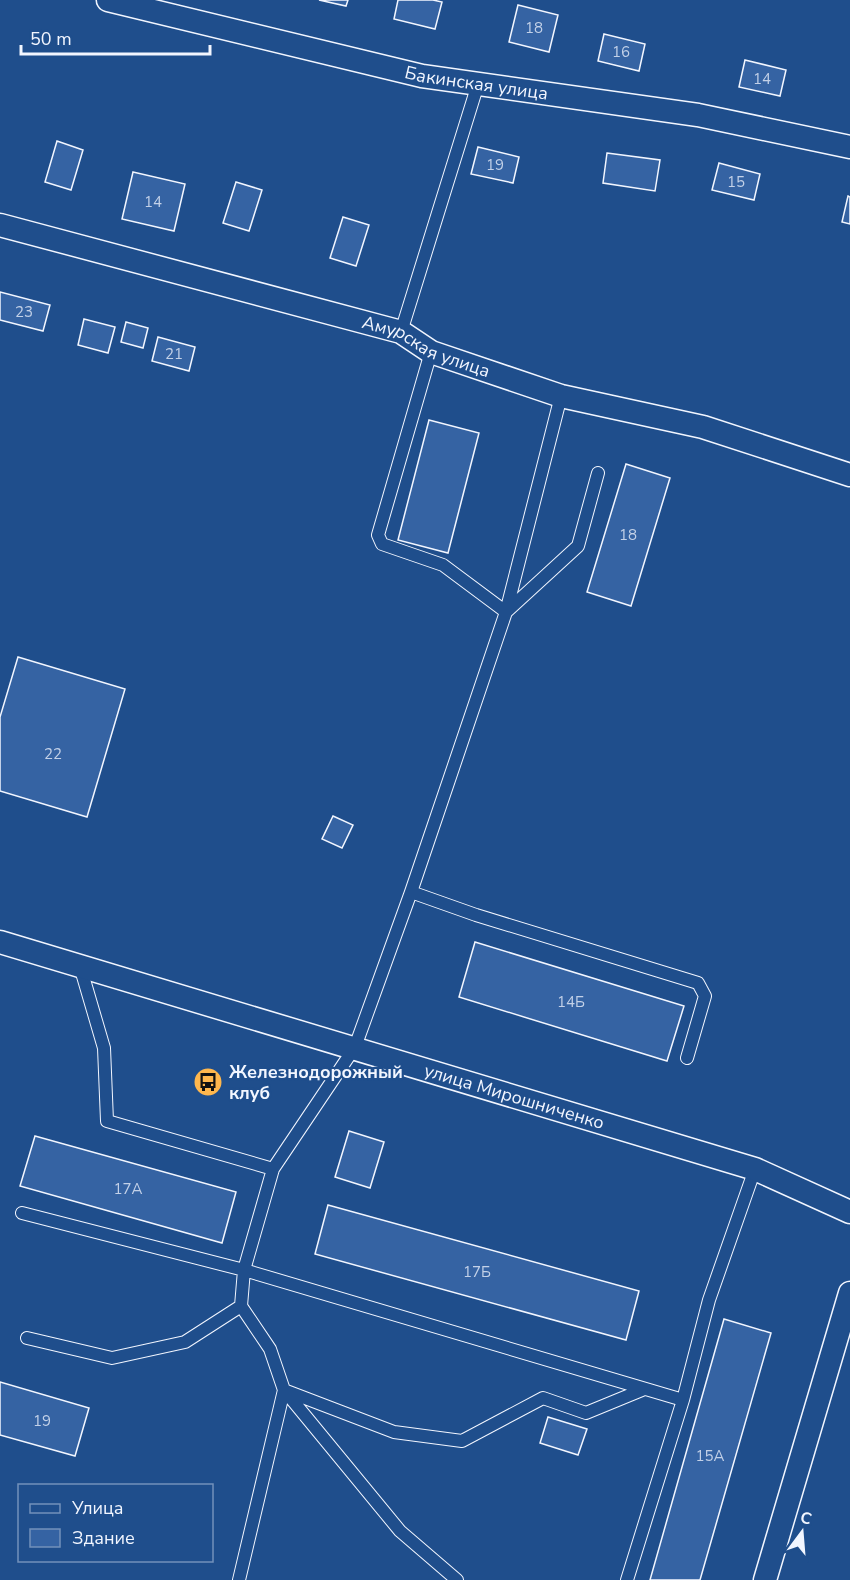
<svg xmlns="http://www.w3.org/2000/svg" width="850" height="1580" viewBox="0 0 850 1580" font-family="'Nunito Sans',sans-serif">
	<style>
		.building { fill: #3563a3; stroke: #f2f6ff; stroke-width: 1.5 }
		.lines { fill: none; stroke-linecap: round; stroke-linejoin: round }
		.lane-casing { stroke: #f2f6ff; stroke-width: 14 }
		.street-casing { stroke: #f2f6ff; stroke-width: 25 }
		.lane { stroke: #1f4e8c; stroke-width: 12 }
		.street { stroke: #1f4e8c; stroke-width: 22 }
		.labels { text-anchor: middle; stroke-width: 4.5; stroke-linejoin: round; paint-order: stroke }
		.number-label { font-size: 15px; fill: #c3d1e8 }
		.street-label { font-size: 18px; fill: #f2f6ff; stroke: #1f4e8c }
		.poi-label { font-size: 18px; font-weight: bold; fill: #f2f6ff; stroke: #1f4e8c; text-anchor: start }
	</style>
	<rect width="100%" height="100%" fill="#1f4e8c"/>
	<path class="building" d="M319 0H348L346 6Z
		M398 0H433L442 2 435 29 394 19Z
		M518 5 558 15 549 52 509 42Z
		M604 34 645 44 639 71 598 61Z
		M745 60 786 70 780 96 739 87Z
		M57 141 83 150 71 190 45 182Z
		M478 147 519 157 513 183 471 174Z
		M607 153 660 160 655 191 603 183Z
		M719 163 760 174 754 200 712 190Z
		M133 172 185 184 174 231 122 219Z
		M236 182 262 190 249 231 223 223Z
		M848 196 850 197V224L842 222Z
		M343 217 369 225 356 266 330 258Z
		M0 292 50 305 43 331 0 320Z
		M84 319 115 327 108 353 78 345Z
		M126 322 148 328 143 348 121 342Z
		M158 337 195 347 189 371 152 361Z
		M429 420 479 433 448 553 398 540Z
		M626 464 670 478 631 606 587 592Z
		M18 657 125 689 87 817 0 791V717Z
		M333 816 353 825 342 848 322 839Z
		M475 942 684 1006 667 1061 459 997Z
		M349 1131 384 1142 370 1188 335 1177Z
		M35 1136 236 1192 222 1243 20 1186Z
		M328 1205 639 1291 626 1340 315 1254Z
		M724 1319 771 1333 700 1580H650Z
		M0 1382 89 1408 75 1456 0 1435Z
		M548 1417 587 1429 578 1455 540 1443Z"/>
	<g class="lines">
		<g class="lane-casing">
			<path id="lane" d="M401 332 478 84
				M431 352 378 535 382 544 443 565 506 612 578 546 598 473
				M411 892 476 915 698 983 705 996 687 1058
				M80 966 104 1048 107 1121 273 1169
				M22 1213 244 1270 683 1400
				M27 1338 112 1358 185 1342 241 1306
				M239 1580 284 1390 394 1432 462 1441 543 1398 586 1413 642 1390
				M457 1580 400 1531 284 1390 270 1349 241 1306 244 1270 273 1169 355 1047 411 892 506 612 561 396
				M627 1580 683 1400 709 1300 755 1169"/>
		</g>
		<g class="street-casing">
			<g id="street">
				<path id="s1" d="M108 0 422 76 698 115 850 147"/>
				<path id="s2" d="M0 225 401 332 431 352 561 396 703 427 850 475"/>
				<path id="s3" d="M0 942 755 1169 850 1212"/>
				<path d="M765 1580 850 1293"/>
			</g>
		</g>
		<use href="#lane" class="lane"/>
		<use href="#street" class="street"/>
	</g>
	<defs>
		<g id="bus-disc" transform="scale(1.5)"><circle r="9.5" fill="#ffb74d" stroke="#1f4e8c"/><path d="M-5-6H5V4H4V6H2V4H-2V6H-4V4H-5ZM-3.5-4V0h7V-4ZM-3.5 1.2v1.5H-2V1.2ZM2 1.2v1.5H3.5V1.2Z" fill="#111"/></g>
	</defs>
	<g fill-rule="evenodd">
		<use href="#bus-disc" x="208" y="1082"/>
	</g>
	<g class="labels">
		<g class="number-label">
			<text x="534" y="33">18</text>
			<text x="621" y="57">16</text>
			<text x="762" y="84">14</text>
			<text x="495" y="170">19</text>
			<text x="736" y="187">15</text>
			<text x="153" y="207">14</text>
			<text x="24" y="317">23</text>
			<text x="174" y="359">21</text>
			<text x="628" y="540">18</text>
			<text x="53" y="759">22</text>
			<text x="571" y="1007">14Б</text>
			<text x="128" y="1194">17А</text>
			<text x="477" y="1277">17Б</text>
			<text x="42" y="1426">19</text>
			<text x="710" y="1461">15А</text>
		</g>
		<g class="street-label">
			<text dy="6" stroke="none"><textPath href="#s1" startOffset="378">Бакинская улица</textPath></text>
			<text dy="6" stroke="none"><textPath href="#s2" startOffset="444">Амурская улица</textPath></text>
			<text dy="6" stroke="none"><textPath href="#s3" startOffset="537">улица Мирошниченко</textPath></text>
		</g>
		<g class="poi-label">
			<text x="229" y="1078">Железнодорожный<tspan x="229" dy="21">клуб</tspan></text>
		</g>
	</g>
	<rect x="18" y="1484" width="195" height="78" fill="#1f4e8c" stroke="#7391ba" stroke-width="1.5"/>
	<rect x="30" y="1504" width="30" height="9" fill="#1f4e8c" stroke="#7391ba" stroke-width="1.5"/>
	<text x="72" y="1514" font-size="18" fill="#f2f6ff">Улица</text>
	<rect x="30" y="1529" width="30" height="18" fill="#3563a3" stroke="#7391ba" stroke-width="1.5"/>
	<text x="72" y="1544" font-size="18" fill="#f2f6ff">Здание</text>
	<g transform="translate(802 1532) rotate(16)" stroke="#1f4e8c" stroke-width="4.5" paint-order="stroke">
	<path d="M0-4.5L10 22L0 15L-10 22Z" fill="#f2f6ff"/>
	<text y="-9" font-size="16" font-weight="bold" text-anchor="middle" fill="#f2f6ff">С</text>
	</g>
	<path d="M21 45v9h189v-9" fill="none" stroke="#f2f6ff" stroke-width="3"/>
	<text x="30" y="45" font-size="18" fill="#f2f6ff" stroke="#1f4e8c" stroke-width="4.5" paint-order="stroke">50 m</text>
</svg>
